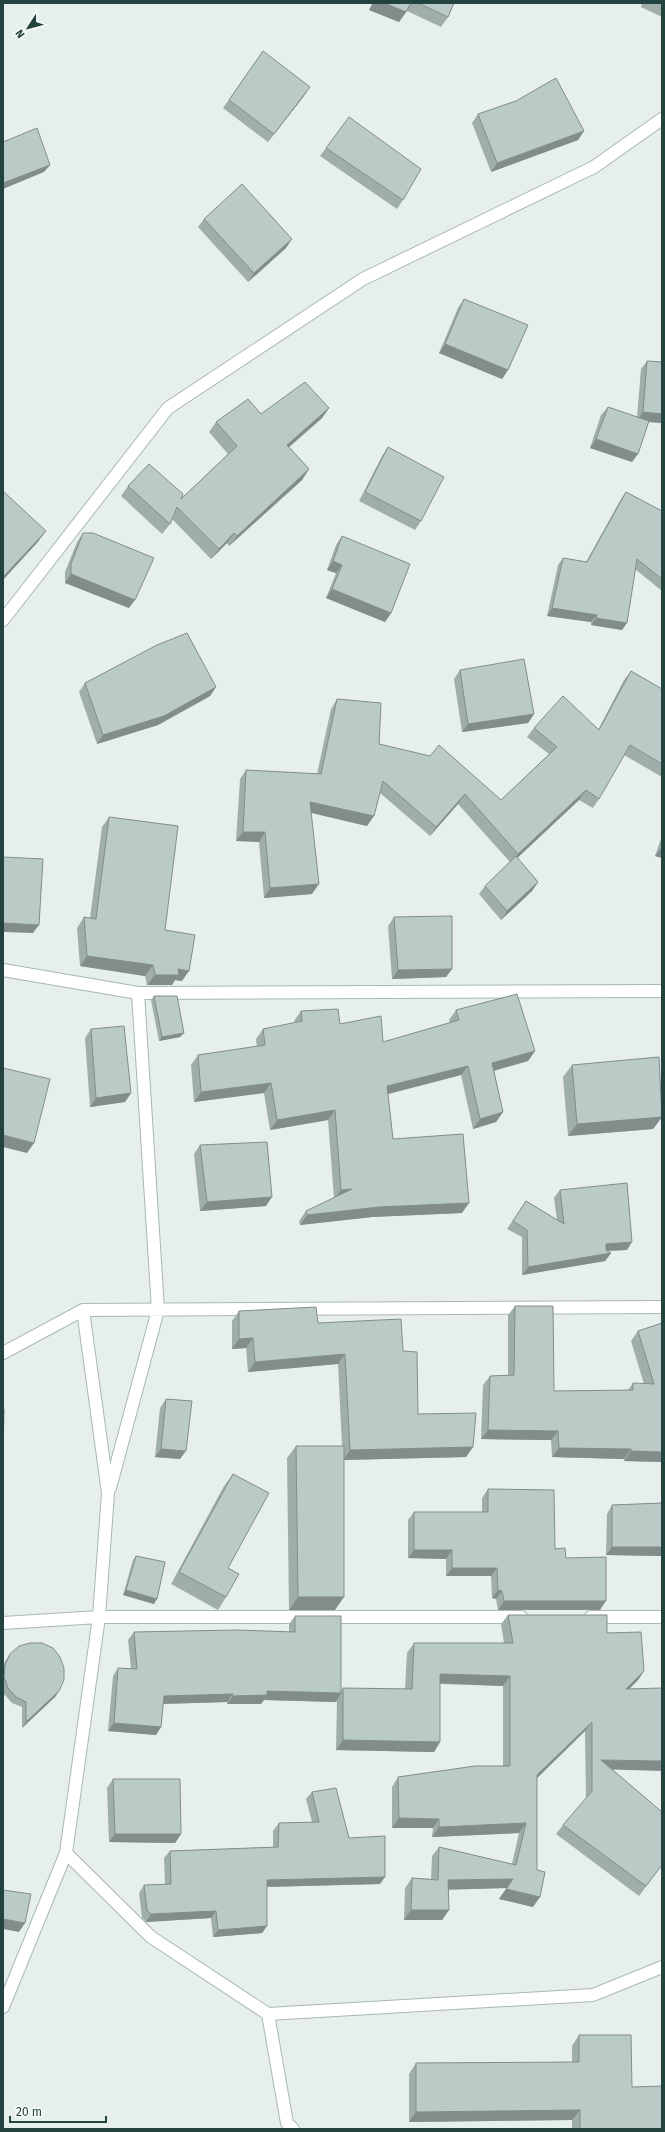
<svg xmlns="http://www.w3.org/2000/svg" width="665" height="2132" viewBox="0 0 665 2132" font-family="'Fira Sans',sans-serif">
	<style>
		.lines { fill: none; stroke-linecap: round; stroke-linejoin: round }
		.minor-casing { stroke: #a8b8b4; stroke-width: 14 }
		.minor { stroke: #fff; stroke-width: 12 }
		.wall { fill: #a0aeaa }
		.shaded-wall { fill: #828d8b }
		.building { fill: #bacac6; stroke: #828d8b }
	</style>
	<rect width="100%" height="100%" fill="#e6efec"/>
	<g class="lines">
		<g class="minor-casing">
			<path id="minor" d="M3 620 168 408 363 279 594 167 662 119
				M3 970 138 993 662 991
				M83 1310 108 1493 99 1617 66 1853 151 1937 268 2014 287 2123 293 2129
				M3 1353 83 1310 662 1307
				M110 1488 158 1310 138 993
				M591 1617H662
				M3 1623 99 1617H521
				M3 2007 66 1853
				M268 2014 593 1995 662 1967"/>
		</g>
		<use href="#minor" class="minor"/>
	</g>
	<path class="wall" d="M372 3H454L448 17 441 27 407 11 399 22 369 10Z
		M642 3H662V17L641 7Z
		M263 51 304 96 268 142 223 108Z
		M478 114 584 131 578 140 491 172 472 123Z
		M326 148 403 200 397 209 320 156Z
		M204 219 286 248 248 282 198 227Z
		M464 299 508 370 502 379 439 353 458 308Z
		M647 361 662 362V423L649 422 632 462 590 448 601 415 608 407 637 417 641 369Z
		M329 408 322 418 289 447 309 469 302 480 229 546 227 543 211 559 172 519 170 524 162 534 121 496 128 486 181 499 228 454 209 432 216 422 261 414Z
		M388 447 421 521 415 530 359 501 382 456Z
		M626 492 662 511V591L635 569 622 630 591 625V622L547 616 558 565 563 558 586 562 621 499Z
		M83 533 129 608 65 583V572L77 542Z
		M342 536 391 613 385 622 326 598 336 573 327 570 336 545Z
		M460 670 534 714 528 723 462 732 454 679Z
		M631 671 662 689V777L624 755 599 799 593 808 579 800 517 858 538 882 532 891 501 920 479 894 485 886 510 862 458 804 430 836 380 793 367 826 311 813 312 894 264 898 259 842 236 841 240 779 246 770 317 774 331 709 337 699 379 744 501 800 549 754 527 737 534 728 598 730 624 680Z
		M85 683 216 687 210 696 158 725 97 744 79 692Z
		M109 817 165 930 182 981 175 980 172 985H147L145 976 80 966 77 928 84 917 90 918 102 827Z
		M662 836V858L655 856Z
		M394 917 452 969 446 977 392 979 388 926Z
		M154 996 184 1033 180 1037 159 1041 151 1000Z
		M456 1010 535 1051 528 1061 494 1071 503 1112 496 1122 473 1129 461 1075 388 1094 393 1139 462 1213 372 1217 300 1225 299 1221 306 1211 334 1198 328 1120 270 1130 264 1093 194 1102 191 1065 198 1055 257 1047 256 1039 263 1029 295 1023 294 1021 301 1011 340 1024 383 1042 450 1023 449 1020Z
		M91 1029 131 1093 125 1102 90 1107 85 1038Z
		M572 1065 662 1117 653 1129 568 1136 563 1077Z
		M200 1145 266 1206 200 1211 194 1154Z
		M560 1190 627 1250 607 1251 611 1253 605 1261 522 1275V1237L507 1229 526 1201 557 1220 554 1198Z
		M515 1306 554 1391 628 1390 633 1383 644 1384 631 1341 638 1331 662 1323V1462L624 1461V1459L552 1457 551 1440 481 1439 483 1385 490 1376 508 1375V1315Z
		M239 1311 318 1323 403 1351 418 1414 473 1447 466 1457 344 1460 335 1610H289L287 1458 296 1446H342L338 1364 248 1372 246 1348 232 1349V1321Z
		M166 1399 180 1459 155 1457 160 1408Z
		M233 1474 228 1568 226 1597 218 1610 171 1584 224 1486Z
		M488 1489 566 1558 600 1610H498L496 1599 492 1598 491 1576H446V1559L408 1558V1520L414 1512H482V1498Z
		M662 1503V1556L606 1555 607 1514 612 1505Z
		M136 1556 154 1604 123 1595 133 1560Z
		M508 1615 607 1633 644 1671 638 1680 629 1689 613 1770 662 1812V1865L639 1896 556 1834 563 1825 586 1799 585 1731 537 1778 533 1907 499 1899 507 1888 448 1889 449 1910 442 1920H404L405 1888 412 1878 431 1879 432 1856 439 1847 512 1864 519 1833 432 1837 433 1828H392V1787L398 1777 503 1766V1686L440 1684V1742L434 1752 336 1750 337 1700 336 1702 264 1700 261 1704H227V1702L163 1704 161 1727 156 1735 108 1731 113 1676 118 1668H131L128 1640 134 1632H289V1624L295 1616 341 1691 343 1688 405 1689 407 1653 414 1643H504L501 1624Z
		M10 1654 59 1691 55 1697 22 1728V1707L12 1703 4 1694 3 1690V1666L6 1660Z
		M113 1779 181 1834 175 1843 109 1842 107 1788Z
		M312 1792 349 1838 380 1884 267 1887V1926L262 1933 213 1937 211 1918 146 1922 142 1918 139 1893 144 1885H165L164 1858 170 1851 273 1847V1831L279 1823 312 1822 306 1799Z
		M579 2035 632 2087 662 2129H572V2120L409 2122V2074L416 2063 572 2062V2046Z"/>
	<path class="shaded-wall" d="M374 3H384L406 12 399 22 369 10Z
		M310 87 304 96 268 142 274 134Z
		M584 131 578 140 491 172 497 163Z
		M50 165 44 172 3 189V183Z
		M292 239 286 248 248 282 254 273Z
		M445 344 508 370 502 379 439 353Z
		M329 408 322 418 280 455 287 445Z
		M643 412 662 414V423L637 421Z
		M596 439 638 454 632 462 590 448Z
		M309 469 302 480 229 546 237 536Z
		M46 531 37 543 3 580V577Z
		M234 533 227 543 211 559 219 549Z
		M333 561 342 565 336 573 327 570Z
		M71 574 135 600 129 608 65 583Z
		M332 589 391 613 385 622 326 598Z
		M552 608 597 615 591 622 547 616Z
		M596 618 627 623 622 630 591 625Z
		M216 687 210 696 158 725 97 744 103 735Z
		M534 714 528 723 462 732 468 724Z
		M586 790 579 800 512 863 518 854Z
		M465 794 458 804 430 836 436 827Z
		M310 802 374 816 367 826 304 811Z
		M243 832H265L259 842 236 841Z
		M661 848H662V858L655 856Z
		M538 882 532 891 501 920 507 911Z
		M319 884 312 894 264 898 270 888Z
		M3 923 39 925 33 933 3 932Z
		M87 956 153 965 145 976 80 966Z
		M178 969 189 971 182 981 175 980 172 985H147L155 975Z
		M452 969 446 977 392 979 398 970Z
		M184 1033 180 1037 159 1041 162 1037Z
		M535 1051 528 1061 485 1073 492 1063Z
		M468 1066 461 1075 380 1096 387 1086Z
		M271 1083 264 1093 194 1102 201 1092Z
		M131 1093 125 1102 90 1107 96 1098Z
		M335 1110 328 1120 270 1130 277 1120Z
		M503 1112 496 1122 473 1129 480 1119Z
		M662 1117 653 1129 568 1136 577 1124Z
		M3 1135 34 1143 27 1153 3 1147Z
		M352 1189 334 1200 341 1190Z
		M272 1197 266 1206 200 1211 207 1202Z
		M469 1203 462 1213 372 1217 300 1225 307 1215 379 1207Z
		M632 1242 627 1250 601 1251 606 1244Z
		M611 1253 605 1261 522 1275 528 1267Z
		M253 1338 246 1348 232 1349 239 1339Z
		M345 1354 338 1364 248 1372 255 1362Z
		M488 1430 558 1431 551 1440 481 1439Z
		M473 1447 466 1457 343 1460 350 1450Z
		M559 1448 631 1449 624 1459 552 1457Z
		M161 1449 186 1451 180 1459 155 1457Z
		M631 1451 662 1452V1462L624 1461Z
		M612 1547H662V1556L606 1555Z
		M414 1550H452L446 1559 408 1558Z
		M452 1568H497L491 1576H446Z
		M126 1590 157 1599 154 1604 123 1595Z
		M498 1590 502 1591 496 1599 492 1598Z
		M298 1597H344L335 1610H289Z
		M504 1601H606L600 1610H498Z
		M644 1671 638 1680 619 1699 626 1689Z
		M440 1674 510 1676 503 1686 433 1683Z
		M59 1691 55 1697 22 1728 26 1722Z
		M267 1691 341 1693 336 1702 264 1700 261 1704H227L233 1696Z
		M233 1694 227 1702 158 1704 164 1696Z
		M592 1722 585 1731 531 1784 537 1775Z
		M114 1723 161 1727 156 1735 108 1731Z
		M343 1740 440 1742 434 1752 336 1750Z
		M601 1760 662 1761V1771L594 1769Z
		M399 1818 439 1819 433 1828H392Z
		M526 1823 519 1833 432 1837 439 1827Z
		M115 1834H181L175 1843 109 1842Z
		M385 1877 380 1884 262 1887 267 1880Z
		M513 1879 507 1888 441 1890 448 1880Z
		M506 1889 540 1897 533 1907 499 1899Z
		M411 1910H449L442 1920H404Z
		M216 1911 211 1918 146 1922 151 1914Z
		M3 1919 25 1923 19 1932 3 1929Z
		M267 1926 262 1933 213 1937 218 1930Z
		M580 2110 572 2120 409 2122 416 2112Z"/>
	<path class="building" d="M384 3H411L406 12Z
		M418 3H454L448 17Z
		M263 51 310 87 274 134 229 100Z
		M556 78 584 131 497 163 478 114 516 101Z
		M349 117 421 169 403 200 326 148Z
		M37 128 50 165 3 183V142Z
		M242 184 292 239 254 273 204 219Z
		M464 299 528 325 508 370 445 344Z
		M647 361 662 362V414L643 412Z
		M305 382 329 408 287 445 309 469 237 536 234 533 219 549 177 507 170 524 128 486 149 464 183 494 181 499 237 446 216 422 248 399 261 414Z
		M608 407 649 421 638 454 596 439Z
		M388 447 444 477 421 521 365 492Z
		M3 491 46 531 3 577Z
		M626 492 662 511V579L637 559 627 623 596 618 597 615 552 608 563 558 587 562Z
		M83 533H93L154 558 135 600 71 574V564Z
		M342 536 410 564 391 613 332 589 342 565 333 561Z
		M187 633 216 687 164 716 103 735 85 683 157 645Z
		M524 659 534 714 468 724 460 670Z
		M631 671 662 689V764L630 745 599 799 586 790 518 854 465 794 436 827 383 781 374 816 310 802 319 884 270 888 265 832H243L246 770 321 774 337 699 381 703 379 744 430 756 439 745 501 800 557 747 534 728 563 696 599 730Z
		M109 817 178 826 165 930 195 935 189 971 178 969 179 975H155L153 965 87 956 84 917 96 919Z
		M516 856 538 882 507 911 485 886Z
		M3 857 43 859 39 925 3 923Z
		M452 916V969L398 970 394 917Z
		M517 994 535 1051 492 1063 503 1112 480 1119 468 1066 387 1086 393 1139 463 1134 469 1203 379 1207 307 1215 306 1211 352 1189 341 1190 335 1110 277 1120 271 1083 201 1092 198 1055 265 1045 263 1029 302 1021 301 1011 338 1009 340 1024 381 1016 383 1042 459 1020 456 1010Z
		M154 996H177L184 1033 162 1037Z
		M124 1026 131 1093 96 1098 91 1029Z
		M659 1057 662 1117 577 1124 572 1065Z
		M3 1068 50 1079 34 1143 3 1135Z
		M267 1142 272 1197 207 1202 200 1145Z
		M627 1183 632 1242 606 1244V1250L611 1253 528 1267 527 1230 513 1221 526 1201 564 1224 560 1190Z
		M515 1306H553L554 1391 633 1390V1383L654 1384 638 1331 662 1323V1452L631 1451V1449L559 1448 558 1431 488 1430 490 1376 514 1375Z
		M316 1307 318 1323 401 1319 403 1351 417 1352 418 1414 476 1413 473 1447 350 1450 345 1354 255 1362 253 1338 239 1339V1311Z
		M166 1399 192 1401 186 1451 161 1449Z
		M3 1409H4L3 1455Z
		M296 1446H344V1597H298Z
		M233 1474 269 1493 228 1568 239 1574 226 1597 179 1572Z
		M488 1489 554 1490 555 1549 565 1548 566 1558 606 1557V1601H504L502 1591 498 1590 497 1568H452V1550H414V1512H488Z
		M662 1503V1547H612V1505Z
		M136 1556 165 1562 157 1599 126 1590Z
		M508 1615H607V1633L641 1632 644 1671 626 1689 662 1688V1761L601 1760 662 1812V1865L646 1886 563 1825 592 1791V1722L537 1775V1870L545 1872 540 1897 506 1889 513 1879 448 1880 449 1910H411L412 1878 438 1880 439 1847 516 1865 526 1823 439 1827V1819L399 1818 398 1777 475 1766H510V1676L440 1674V1742L343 1740V1688L412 1689 414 1643H513Z
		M295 1616H341V1693L267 1691V1695L233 1696V1694L164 1696 161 1727 114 1723 118 1668 137 1669 134 1632 236 1630 295 1632Z
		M30 1643H42L53 1648 60 1657 64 1668V1680L59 1691 26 1722V1702L16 1697 8 1688 4 1677 5 1665 10 1654 19 1646Z
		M113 1779H180L181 1834H115Z
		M336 1788 349 1838 385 1836V1877L267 1880V1926L218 1930 216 1911 151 1914 147 1910 144 1885 171 1884 170 1851 278 1847 279 1823 319 1822 312 1792Z
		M3 1890 31 1894 25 1923 3 1919Z
		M579 2035H631L632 2087 662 2086V2129H580V2110L416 2112V2063L579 2062Z"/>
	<rect width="665" height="2132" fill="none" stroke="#23433e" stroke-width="8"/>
	<g transform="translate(28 28) rotate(234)" stroke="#f7fbf9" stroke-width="3" paint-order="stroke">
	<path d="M0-3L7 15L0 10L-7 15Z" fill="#23433e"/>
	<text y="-6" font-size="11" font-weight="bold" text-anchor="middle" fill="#23433e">N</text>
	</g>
	<path d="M10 2116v6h96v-6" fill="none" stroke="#23433e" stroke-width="2"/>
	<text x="16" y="2116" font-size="12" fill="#23433e" stroke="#f7fbf9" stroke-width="3" paint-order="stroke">20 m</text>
</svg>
